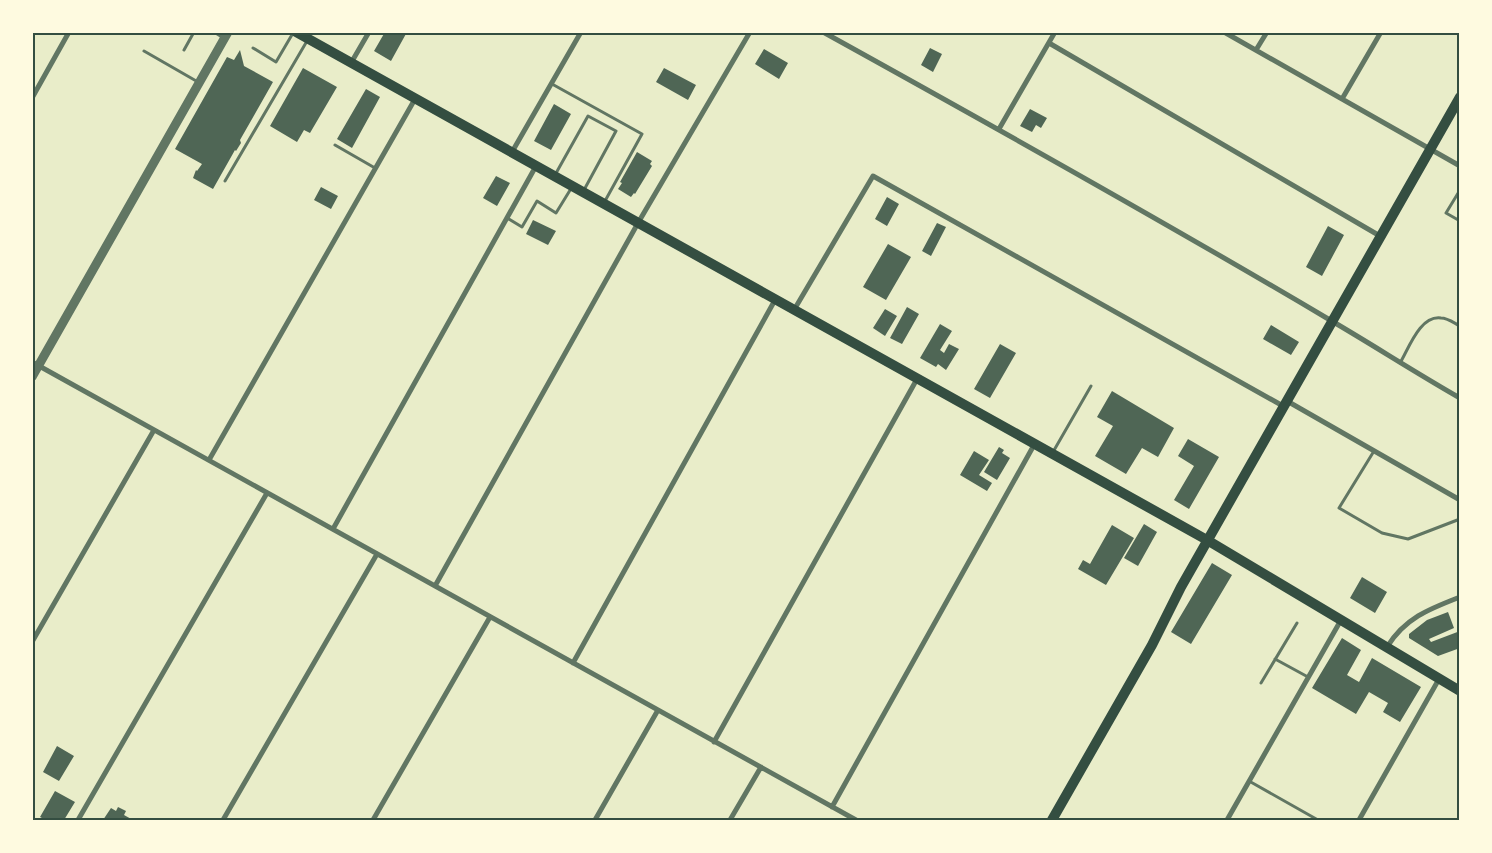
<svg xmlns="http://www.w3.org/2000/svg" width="1492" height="853" viewBox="0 0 1492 853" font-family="Quicksand,sans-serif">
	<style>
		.building { fill: #4f6655 }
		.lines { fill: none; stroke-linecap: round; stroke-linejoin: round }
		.service { stroke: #617663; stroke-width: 3 }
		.minor { stroke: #617663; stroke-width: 5 }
		.tertiary { stroke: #617663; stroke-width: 9 }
		.secondary { stroke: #344e41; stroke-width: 10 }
		.neatline { fill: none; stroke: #344e41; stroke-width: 2 }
	</style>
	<rect width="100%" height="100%" fill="#e9edc9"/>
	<path class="building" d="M385 32H407L391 61 374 51Z
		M930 48 942 54 933 72 921 65Z
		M764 49 788 63 779 79 755 64Z
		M240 50 244 66 273 82 240 140 241 143 236 151 235 150 213 189 193 178 196 170 197 171 202 164 175 149 227 57 234 60Z
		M303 68 337 87 310 133 304 130 297 142 270 126Z
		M664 68 696 85 688 100 656 82Z
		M366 89 380 97 352 148 337 139Z
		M554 104 571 114 551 150 534 141Z
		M1030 109 1047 118 1041 128 1036 125 1032 132 1020 126Z
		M637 152 652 161 650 164 652 166 635 194 634 193 631 197 618 189 622 183 620 182Z
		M496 176 510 183 497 206 483 198Z
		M321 187 338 196 331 209 314 200Z
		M887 197 899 204 887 226 875 219Z
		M533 220 556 231 548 245 526 234Z
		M937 223 946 227 931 256 922 251Z
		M1328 226 1344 235 1322 276 1306 267Z
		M888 244 911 257 886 300 863 287Z
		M907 307 919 314 902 344 890 338Z
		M885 309 897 316 885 336 873 328Z
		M940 324 952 331 940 350 944 353 949 344 959 349 946 370 938 364 936 367 920 358Z
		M1271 325 1299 342 1291 355 1263 339Z
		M1000 344 1016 353 990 398 974 389Z
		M1112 391 1174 428 1158 457 1142 448 1126 474 1095 456 1113 426 1097 417Z
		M1188 439 1219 457 1189 509 1174 500 1194 466 1178 456Z
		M999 447 1004 450 1002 453 1010 458 997 480 984 472Z
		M974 451 989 460 979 475 992 483 987 491 960 475Z
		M1144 524 1157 532 1138 566 1124 558Z
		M1112 525 1134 538 1106 585 1078 569 1083 560 1090 564Z
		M1212 563 1232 575 1191 644 1171 632Z
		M1362 577 1387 592 1375 613 1350 598Z
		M1448 612 1454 628 1429 639 1431 642 1460 631V648L1438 656 1409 638V634L1427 620Z
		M1342 638 1361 650 1347 675 1359 682 1372 658 1421 687 1400 722 1383 712 1388 703 1369 692 1356 714 1312 688Z
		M57 746 74 756 59 781 43 772Z
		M55 791 75 802 64 820H46L40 817Z
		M118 807 126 811 124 815 133 820H103L111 808 116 811Z"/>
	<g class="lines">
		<path class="service" d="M214 32 222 37
			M253 48 276 62 293 33
			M184 50 194 32
			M144 51 198 82
			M552 84 642 134 605 201
			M335 145 375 168
			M555 175 588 116 616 131 584 190
			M225 181 307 41
			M1460 190 1446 213 1460 221
			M507 218 522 227 537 201 556 213 572 187
			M1460 264V265
			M1400 363C1409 348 1420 315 1441 318 1448 318 1454 323 1460 326
			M1374 451 1339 508 1382 533 1408 539 1460 519
			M1053 452 1091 386
			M1275 659 1308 677
			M1261 683 1297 623
			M1249 781 1318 820"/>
		<path class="minor" d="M823 32C993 126 1163 221 1330 320 1373 345 1416 373 1460 398
			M1224 32 1460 166
			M1049 43 1380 236
			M1256 50 1267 32
			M351 63 369 32
			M32 98 69 32
			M1342 99 1381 32
			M999 129 1055 32
			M512 152 581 32
			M794 310 873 176 1283 406
			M32 362 856 820
			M1287 401 1460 500
			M209 460 415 99
			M333 529 536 166
			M435 586 638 223 750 32
			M32 642 154 430
			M1387 647C1405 618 1429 609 1460 597
			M573 663 775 300
			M714 742 917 379
			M832 807 1034 445
			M78 820 267 493
			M223 820 377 554
			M373 820 490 617
			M595 820 658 710
			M730 820 761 767
			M1227 820 1341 620
			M1359 820 1439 679"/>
		<path class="tertiary" d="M32 377 228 32"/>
		<path class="secondary" d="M296 32 1207 540 1460 691
			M1052 820 1152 645 1181 587 1460 97"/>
	</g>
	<rect width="1492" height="853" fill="none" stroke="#fefae0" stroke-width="68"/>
	<rect x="34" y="34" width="1424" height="785" class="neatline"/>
</svg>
